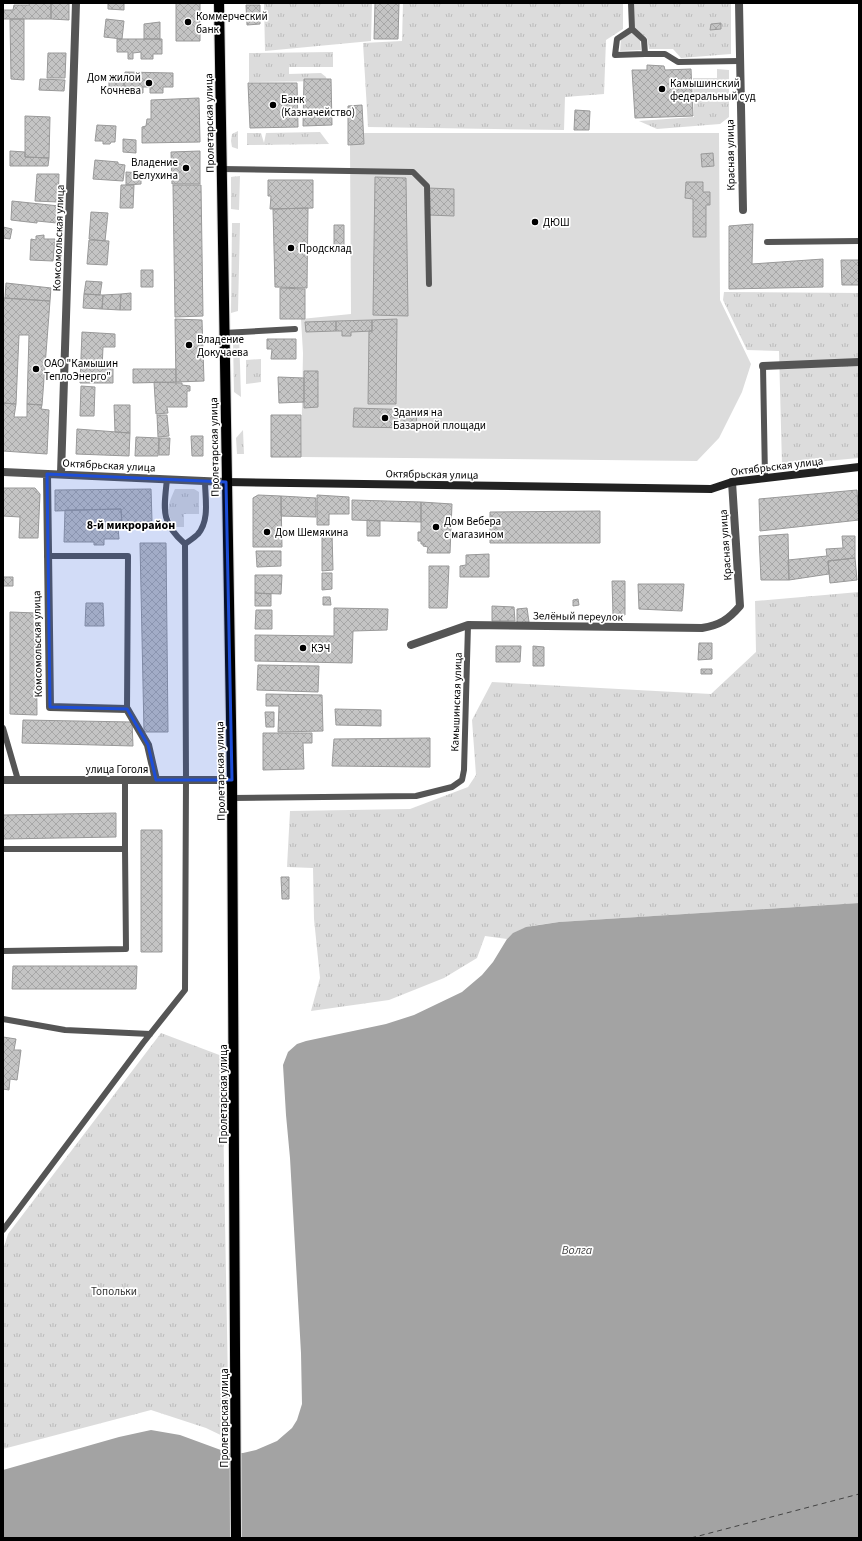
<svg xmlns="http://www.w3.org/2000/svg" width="862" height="1541" viewBox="0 0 862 1541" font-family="'Source Sans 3',sans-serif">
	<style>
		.grass { fill: url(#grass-tufts) }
		.pitch { fill: #dcdcdc }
		.water { fill: #a3a3a3 }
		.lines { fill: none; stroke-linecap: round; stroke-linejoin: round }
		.ferry { stroke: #444; stroke-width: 1; stroke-dasharray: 5 4; stroke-linecap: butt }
		.building { fill: url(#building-cross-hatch); stroke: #999 }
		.primary-casing { stroke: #dbdbdb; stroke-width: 12 }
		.lane { stroke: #555; stroke-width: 6 }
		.street { stroke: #555; stroke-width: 8 }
		.secondary { stroke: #222; stroke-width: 8 }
		.primary { stroke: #000; stroke-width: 10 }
		.marked { fill: #1d4ed8; fill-opacity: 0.2; stroke: #1d4ed8; stroke-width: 3; stroke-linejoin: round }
		.poi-dot { fill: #000; stroke: #fff; stroke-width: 1.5 }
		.labels { text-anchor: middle; stroke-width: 3.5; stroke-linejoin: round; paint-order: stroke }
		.poi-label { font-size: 11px; fill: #000; stroke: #fff; text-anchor: start }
		.street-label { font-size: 11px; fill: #000; stroke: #fff }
		.park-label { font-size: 11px; fill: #333; stroke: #fff }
		.neighbourhood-label { font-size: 12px; font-weight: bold; fill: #000; stroke: #fff }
		.water-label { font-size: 12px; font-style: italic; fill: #444; stroke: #fff }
	</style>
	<defs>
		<pattern id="grass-tufts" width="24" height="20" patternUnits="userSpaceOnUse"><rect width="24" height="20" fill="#dcdcdc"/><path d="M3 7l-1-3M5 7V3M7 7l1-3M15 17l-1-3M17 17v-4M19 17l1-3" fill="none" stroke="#bbb"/></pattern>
		<pattern id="building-cross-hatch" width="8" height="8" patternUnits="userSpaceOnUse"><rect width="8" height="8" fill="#c4c4c4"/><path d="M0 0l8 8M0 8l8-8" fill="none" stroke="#a7a7a7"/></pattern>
	</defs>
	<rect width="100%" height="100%" fill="#fff"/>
	<path class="grass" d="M264 3H372L371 41 265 51Z
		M403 3H623V29L606 40 604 94 565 97 564 130 368 127 363 43 402 41Z
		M632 3H731V54L681 58 673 49H649L647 38 634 28Z
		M633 31 640 40 641 50 620 51 621 40Z
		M333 52V67H289V74L321 73 326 77 327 81 249 82V53Z
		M717 69 729 70V117L720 124 657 129 639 121 694 117 693 78H717Z
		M238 131V149L232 147 231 141 232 134Z
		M320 132 329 144 247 145V133H261L264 143 266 133Z
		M240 176 239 210 231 209V177Z
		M232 223H240L238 311 231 313Z
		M724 292 859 293V458L782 465 779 351 747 350 723 300Z
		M239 333 241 397 234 392 233 340Z
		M261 359V382L246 384V360Z
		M243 430 244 454H237L236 438Z
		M175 489H194L199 492V514H184V527H176C164 513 168 505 175 489Z
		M859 592V903L559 922C539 925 521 925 507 939L485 936 477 958 444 978 389 1000 311 1011 320 978 314 919 313 868 287 867 290 811 410 809 468 787 476 775 472 720 492 682 711 694 756 652 755 601Z
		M161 1033 222 1056 229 1439 206 1428 151 1410 3 1449V1250L8 1234Z"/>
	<path class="pitch" d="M364 133H719L720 300 751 364 742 392 719 438 697 461 301 457 303 353 301 319 351 314 350 145 364 144Z"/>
	<path class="water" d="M859 903V1538H3V1470L119 1437 151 1430 180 1435 229 1453H243L256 1450 277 1441 292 1428 297 1420 302 1404 301 1353 290 1158 286 1115 283 1065 288 1052 297 1044 306 1041 386 1024 414 1015 462 992 482 975 493 962 507 939 513 933 526 927 559 922Z"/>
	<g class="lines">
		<path class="ferry" d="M691 1538 859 1494"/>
	</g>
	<path class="building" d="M30 3H51V19H3V10H13L14 5H29Z
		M51 3H69V20L51 19Z
		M108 3H124V10L108 9Z
		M176 3H200V41H176Z
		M375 3H399L398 39H374Z
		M246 5H260V24L247 25Z
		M10 19H24V80L11 79Z
		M106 19 124 21 122 39 104 37Z
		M160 22V39H144V24Z
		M721 23V29L710 30 711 24Z
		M117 39H162V54H153V59H141V52L133 53V59H128V52H117Z
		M48 53H66L65 78H47Z
		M647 65 664 66 665 70 691 69 693 116 635 118 632 70H647Z
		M125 72 173 73V87H163V93H150V87H143V93H130V87H124Z
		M40 79 65 80 64 91 39 90Z
		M304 79H331L332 125 303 126Z
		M109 80H124V87L109 88Z
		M248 83H297L298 127 250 128Z
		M199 98 200 142 142 143V127L146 126 147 119H151V100Z
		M362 105 364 144 348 145V106Z
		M575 110 590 111 589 130H574Z
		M25 116 50 117 49 158 25 157Z
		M97 125 116 126 115 142H111L110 144H103V141H95Z
		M123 139 136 140V153L123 152Z
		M10 151 25 152V157L49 158 48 166H10Z
		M200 151V184H172L171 152Z
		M713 153 714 166 702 167 701 154Z
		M95 160 118 162V164L125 165 123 181 93 179Z
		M126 172 141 173V184L126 185Z
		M37 174H59L58 202 35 201Z
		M375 177 406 178 408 316 373 315Z
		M268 180H313V208L270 209 271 196H268Z
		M686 182H703V192H710V205H706V237H693V199L685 198Z
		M121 185H134L133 208H120Z
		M173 185H201L203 316 175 317Z
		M428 188 454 189V216L429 215Z
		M12 201 59 206 57 223 37 221V223L11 220Z
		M308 208 307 288 275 287 273 209Z
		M91 212 108 213 105 241 89 239Z
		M753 224 752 264 823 259V287L729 289V226Z
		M334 225H344V247L334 246Z
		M3 227 12 229 10 239 3 238Z
		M44 235V239H55L53 261 30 260 31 239 36 240V236Z
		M89 240 109 241 107 265 87 264Z
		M841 260H859V285H842Z
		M141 270H153V287H141Z
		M86 281 102 282 100 295 84 294Z
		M6 283 51 288 50 301 5 298Z
		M280 288 305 289V319H280Z
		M131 293V310H120L121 294Z
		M84 294 103 295 102 309 83 308Z
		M121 294 120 310 102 309 103 295Z
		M3 298 50 301 42 405 27 404 29 335H19L16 404 3 403Z
		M175 319 202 320 204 381 176 382Z
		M397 319 396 404H368L369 331H372V320Z
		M372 320V331L351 332V336H342V331H336V321Z
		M336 321V331L306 332 305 322Z
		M82 332 115 334V347H103L102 369 113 368V383H80Z
		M267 339H296V359H271L272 349H267Z
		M133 369H176V382L133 383Z
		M304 371H318V407L304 408Z
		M278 377 304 378V402L279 403Z
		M154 382 182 383V385L190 386V391H187V407H167L168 413 156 414Z
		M81 386 95 387 94 416H80Z
		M3 403 16 404 14 417H27V404L42 405 41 409 49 410 47 454 3 451Z
		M114 405H130V433L115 432Z
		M354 408 417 410 416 428 353 427Z
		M157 415H167L169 436 158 437Z
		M271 415H301V457H271Z
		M77 429 130 433 129 456 76 454Z
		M191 436H203V456H192Z
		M136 437 159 438 158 456H135Z
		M159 438H170L169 455H159Z
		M3 488H35L40 494 38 538H19L20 517 3 516Z
		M151 489 152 521 122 523 121 509 55 511V490Z
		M857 490 859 520 760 531 759 499Z
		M258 495 281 496 282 547H253V498Z
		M317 495 349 497V514H329V525H317Z
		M281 496 316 498V517L281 516Z
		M352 500 421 502V522L352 520Z
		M421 502 452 504 450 553H427L428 547 423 546V544H421V541H418V532H421Z
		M121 509 122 528H118L119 539H104V545H94V542H64L65 510Z
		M600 511V543H490V512Z
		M367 520 380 521V536H367Z
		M322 533H332L333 570 322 571Z
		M788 534 789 580H761L759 536Z
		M842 536H855V558L828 561 829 574 789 580 788 560 827 556 826 549 843 548Z
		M140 543H166L168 732H144Z
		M256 551H281V566L257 567Z
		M489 554V577H460V566L466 565V555Z
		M855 558 857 580 830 583 828 561Z
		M429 566H449L447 608H429Z
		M322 573H332V589L322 590Z
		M255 575H282L281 594 255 593Z
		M3 577H13V586H3Z
		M612 581H625V615H613Z
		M638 584H684L682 611 639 609Z
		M255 593 271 594V606H255Z
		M323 597H330L331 605H323Z
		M578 599 579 605 573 606V600Z
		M86 603H103L104 626H85Z
		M492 606 514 607 515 621H492Z
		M334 608 388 609 387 630 353 631 352 663 255 661V635L334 636Z
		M527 608 529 622 517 623V609Z
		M256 610H272V629H255Z
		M10 612 36 613 37 715 10 714Z
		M699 643H712V659L698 660Z
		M496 646H521L520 662H496Z
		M533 646 544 647V666H533Z
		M258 665 319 666 318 692 257 690Z
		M701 669H712V674H701Z
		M266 694 322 695 323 731 278 732 279 706H266Z
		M335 709 381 710V726L336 725Z
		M265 712H274V727H266Z
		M23 720 132 722 133 746 22 743Z
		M263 733H312V743H303L304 769 263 770Z
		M430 738V767L332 766 334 739Z
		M116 813V837L3 839V815Z
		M141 830H162V952H141Z
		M281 877H289V899H282Z
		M13 966H137L136 989H12Z
		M3 1037 16 1039 14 1050H21L17 1080 10 1079 9 1090 3 1089Z"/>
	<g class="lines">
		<g class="primary-casing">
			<path id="primary" d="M219 3 232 780 236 1538"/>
		</g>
		<path class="lane" d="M631 3 632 29 644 40 645 54H665L678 62 739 61
			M632 29 617 39 615 55 645 54
			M221 169 413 172 427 186 429 284
			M767 242 859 241
			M224 333 295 329
			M763 366 765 478
			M185 544C189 541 194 538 198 534 210 520 205 498 205 481
			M47 556H128L127 709
			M3 728 18 780
			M232 798 416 796 452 787 462 780 464 770 468 625
			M3 849H125V780
			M3 951 126 949 125 849
			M3 1019 65 1030 150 1034
			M3 1230 143 1043 185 990 186 780 185 544C160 522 164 509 167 479"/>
		<path class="street" d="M739 3 743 210
			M763 366 859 362
			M3 472 226 482
			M47 474 50 707 127 709 148 745 156 780
			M61 474 76 3
			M411 645 468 625 702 628C720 625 728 620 740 606L732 482
			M3 780H232"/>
		<path class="secondary" d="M226 482 711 489 732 482 859 467"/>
		<use href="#primary" class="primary"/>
	</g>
	<path class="marked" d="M47 474 226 482 232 780H156L148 745 127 709 50 707Z"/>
	<g class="poi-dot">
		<circle cx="188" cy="22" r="4"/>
		<circle cx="149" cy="83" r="4"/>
		<circle cx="662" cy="89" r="4"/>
		<circle cx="273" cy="105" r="4"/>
		<circle cx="186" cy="168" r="4"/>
		<circle cx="535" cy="222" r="4"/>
		<circle cx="291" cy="248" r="4"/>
		<circle cx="189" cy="345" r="4"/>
		<circle cx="36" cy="369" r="4"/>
		<circle cx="385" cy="418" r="4"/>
		<circle cx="436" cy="527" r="4"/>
		<circle cx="267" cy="532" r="4"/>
		<circle cx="303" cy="648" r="4"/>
	</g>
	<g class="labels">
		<g class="poi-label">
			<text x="196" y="20">Коммерческий<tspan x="196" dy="13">банк</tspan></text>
			<text x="141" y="81" text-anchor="end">Дом жилой<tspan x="141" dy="13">Кочнева</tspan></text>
			<text x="670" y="87">Камышинский<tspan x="670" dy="13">федеральный суд</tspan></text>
			<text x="281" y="103">Банк<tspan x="281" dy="13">(Казначейство)</tspan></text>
			<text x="178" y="166" text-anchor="end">Владение<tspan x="178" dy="13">Белухина</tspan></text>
			<text x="543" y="226">ДЮШ</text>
			<text x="299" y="252">Продсклад</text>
			<text x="197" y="343">Владение<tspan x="197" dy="13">Докучаева</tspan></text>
			<text x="44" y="367">ОАО "Камышин<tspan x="44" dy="13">ТеплоЭнерго"</tspan></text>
			<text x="393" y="416">Здания на<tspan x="393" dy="13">Базарной площади</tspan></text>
			<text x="444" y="525">Дом Вебера<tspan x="444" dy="13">с магазином</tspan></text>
			<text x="275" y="536">Дом Шемякина</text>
			<text x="311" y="652">КЭЧ</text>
		</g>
		<g class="street-label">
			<text transform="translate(209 123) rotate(-91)" y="4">Пролетарская улица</text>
			<text transform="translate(730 155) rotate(-91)" y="4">Красная улица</text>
			<text transform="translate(58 238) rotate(-88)" y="4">Комсомольская улица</text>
			<text transform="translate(214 447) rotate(-91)" y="4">Пролетарская улица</text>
			<text transform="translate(109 465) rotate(3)" y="4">Октябрьская улица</text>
			<text transform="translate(777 466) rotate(-7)" y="4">Октябрьская улица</text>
			<text transform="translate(432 474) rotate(1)" y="4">Октябрьская улица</text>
			<text transform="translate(725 545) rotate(-94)" y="4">Красная улица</text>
			<text transform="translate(578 616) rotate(1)" y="4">Зелёный переулок</text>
			<text transform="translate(37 644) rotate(-91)" y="4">Комсомольская улица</text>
			<text transform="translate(456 702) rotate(-88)" y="4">Камышинская улица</text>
			<text x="117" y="773">улица Гоголя</text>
			<text transform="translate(220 771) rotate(-91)" y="4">Пролетарская улица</text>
			<text transform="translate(223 1094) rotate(-90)" y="4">Пролетарская улица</text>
			<text transform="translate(224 1418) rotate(-90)" y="4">Пролетарская улица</text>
		</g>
		<g class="park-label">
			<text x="114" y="1295">Топольки</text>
		</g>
		<g class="neighbourhood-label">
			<text x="131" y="529">8-й микрорайон</text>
		</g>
		<g class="water-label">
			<text x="577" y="1254">Волга</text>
		</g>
	</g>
	<rect width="862" height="1541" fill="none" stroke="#000000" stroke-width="8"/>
</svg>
